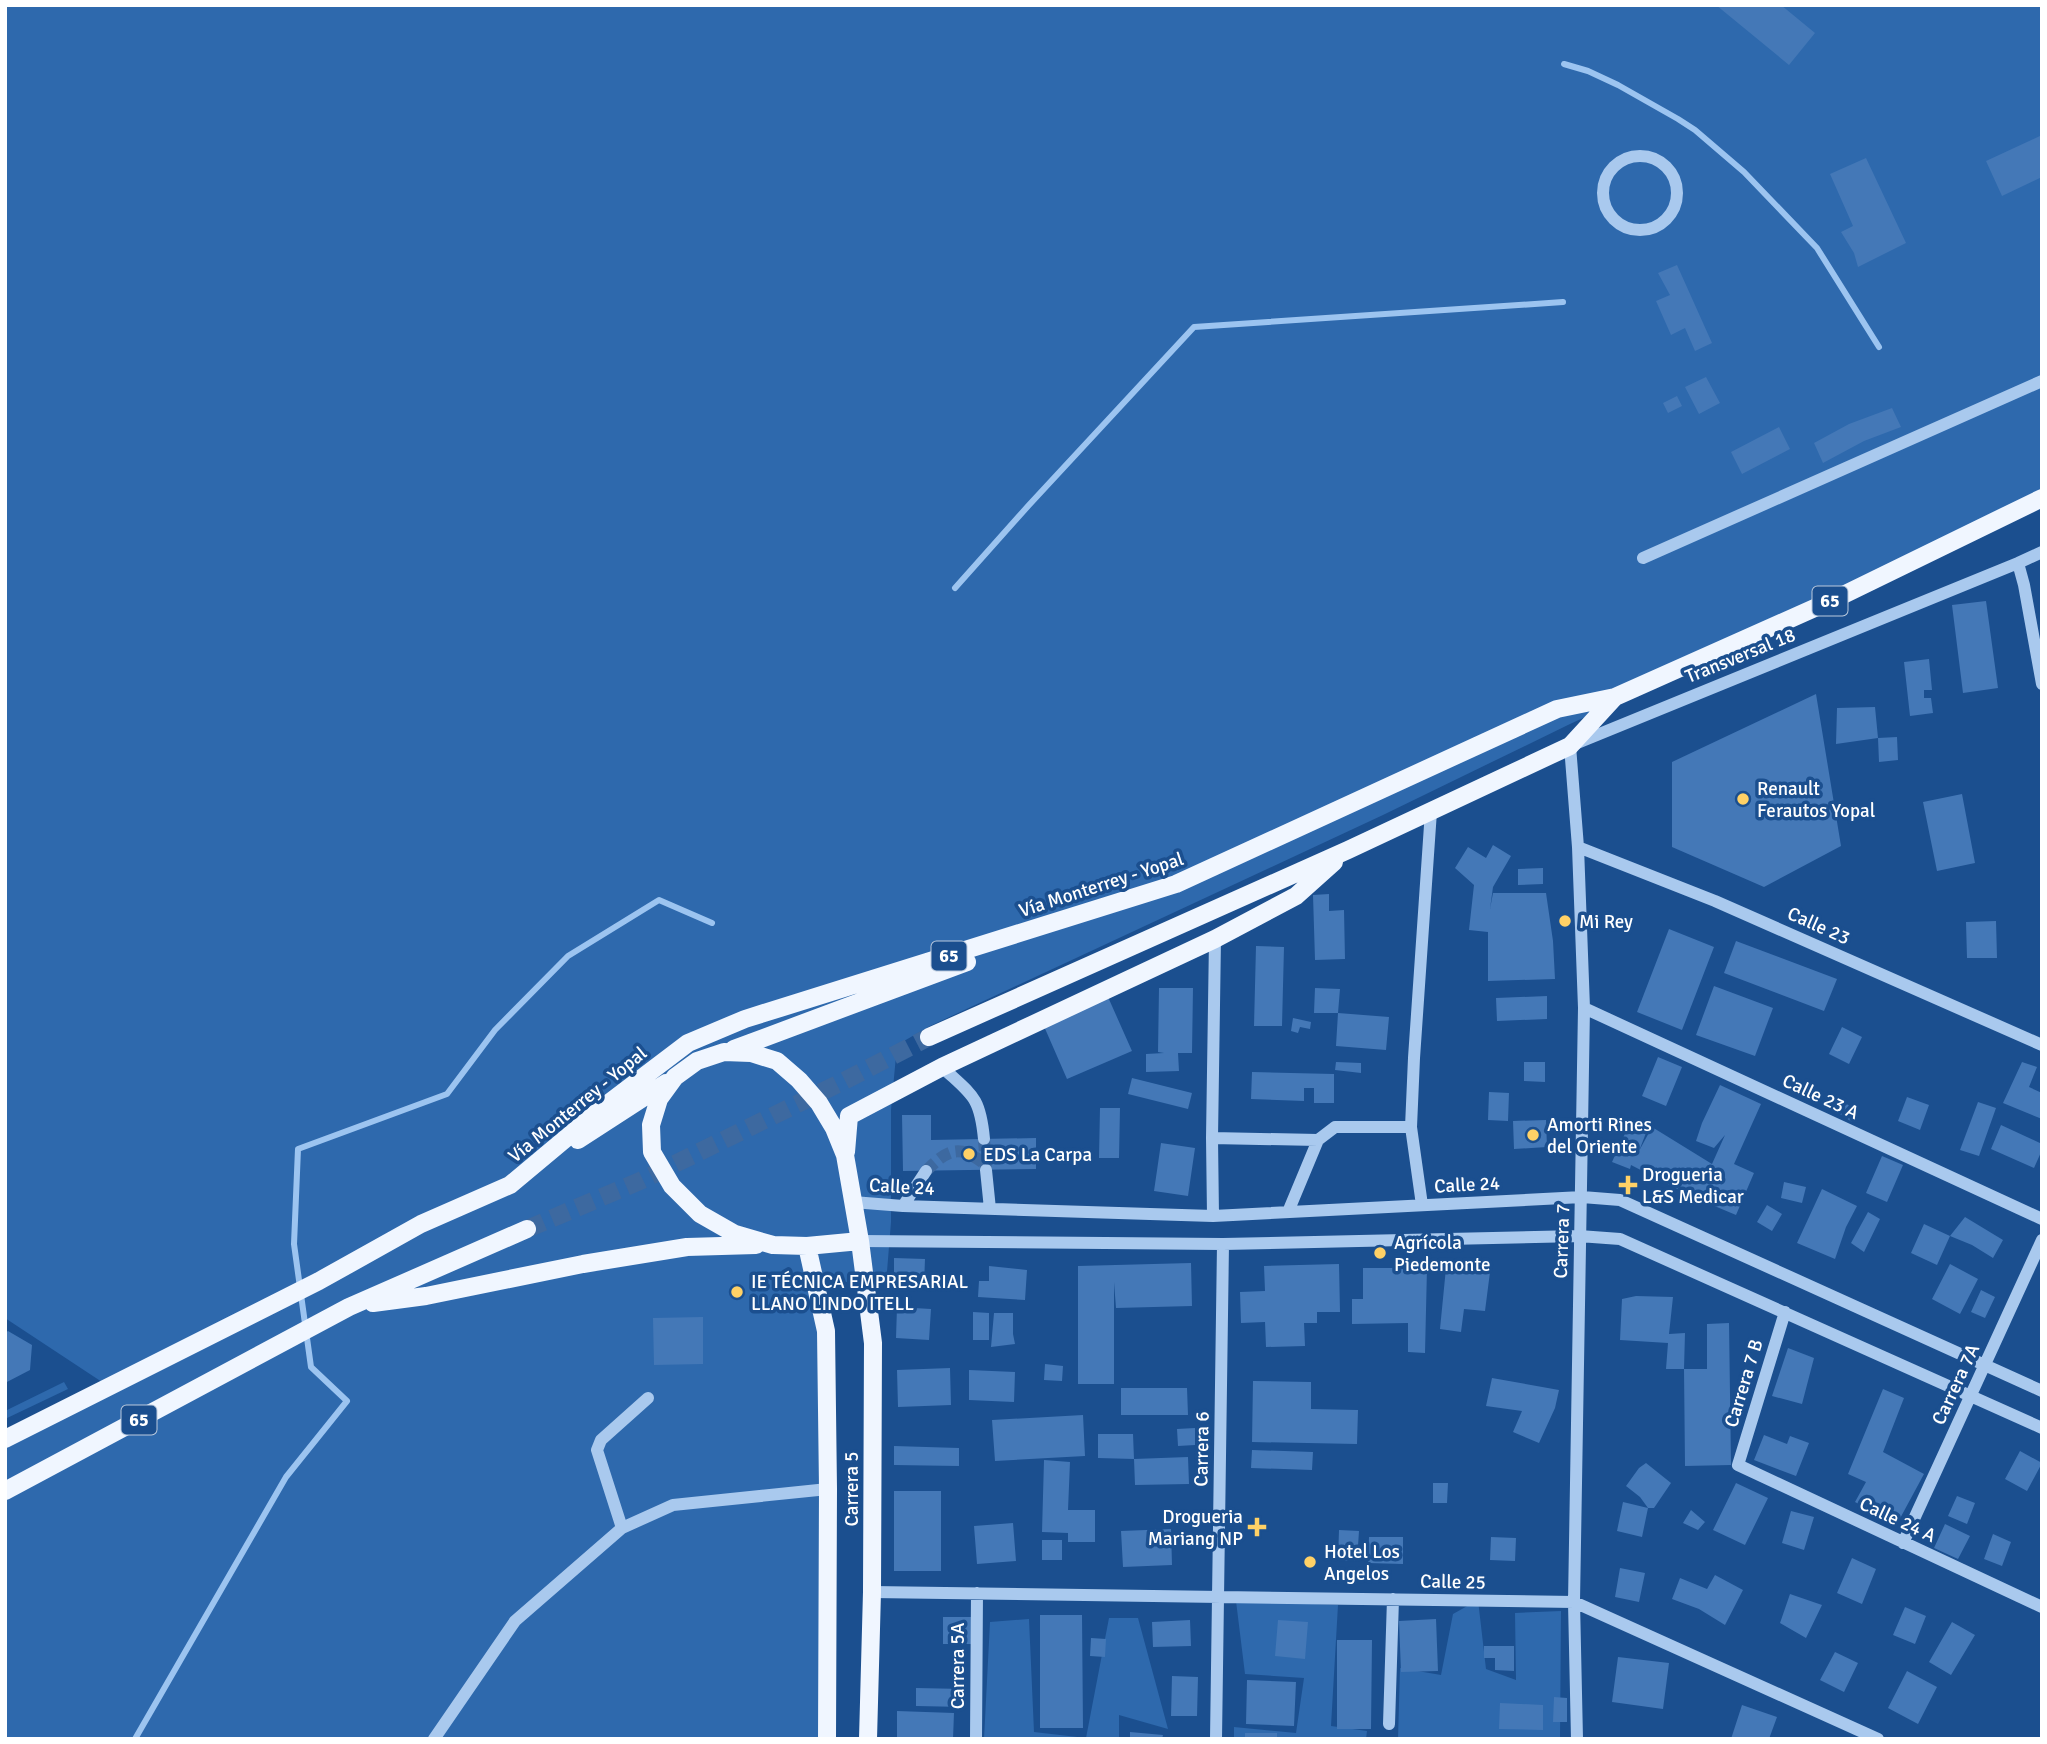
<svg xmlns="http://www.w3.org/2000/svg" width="2047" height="1744" viewBox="0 0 2047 1744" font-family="Signika,sans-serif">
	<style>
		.green { fill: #2e69ad }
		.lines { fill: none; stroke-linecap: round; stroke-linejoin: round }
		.stream { stroke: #9cc4f0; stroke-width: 6 }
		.building { fill: #4478b7 }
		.minor-tunnel { stroke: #3d69a0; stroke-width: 12; stroke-dasharray: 12 6; stroke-linecap: butt }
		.major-tunnel { stroke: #3d69a0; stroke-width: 18; stroke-dasharray: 18 9; stroke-linecap: butt }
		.minor { stroke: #a9c9ee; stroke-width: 12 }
		.major { stroke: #f0f6ff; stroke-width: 18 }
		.poi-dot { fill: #ffd166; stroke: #1b4f8f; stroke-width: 2.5 }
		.labels { text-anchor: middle; stroke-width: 7; stroke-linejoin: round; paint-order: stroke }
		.shield { fill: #1b4f8f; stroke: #bbcadd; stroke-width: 2 }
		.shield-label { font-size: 18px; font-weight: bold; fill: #fff }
		.street-label { font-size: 19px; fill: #fff; stroke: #1b4f8f }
		.poi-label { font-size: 19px; fill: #fff; stroke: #1b4f8f; text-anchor: start }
	</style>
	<rect width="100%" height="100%" fill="#1b4f8f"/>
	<path class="green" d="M5 5H2042V507L1570 724 1383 815 930 1026 897 1045 891 1110V1222L886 1284 808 1280 818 1333 821 1546 820 1739H5V1432L102 1382 5 1318Z
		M64 1382 68 1389 5 1419V1411Z
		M1478 1600 1486 1669 1516 1680 1515 1613 1561 1611 1560 1739H1398L1400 1668 1441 1675 1453 1614Z
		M1236 1601 1338 1605 1331 1726 1367 1731 1366 1739H1234V1727L1296 1733 1304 1678 1245 1674Z
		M1109 1618H1138L1168 1729 1119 1715V1739H984L990 1622 1029 1619 1034 1732 1086 1738Z"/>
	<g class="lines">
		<path class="stream" d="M1564 64 1588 71 1618 85 1678 119 1695 130 1744 172 1817 248 1879 347
			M955 588 1029 505 1194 327 1563 302
			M135 1739 286 1477 347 1401 311 1367 294 1244 298 1149 447 1094 495 1030 568 956 659 900 712 923"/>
	</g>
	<path class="building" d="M1716 5H1781L1815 33 1789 65Z
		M2042 135V177L2002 196 1986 161Z
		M1866 158 1906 243 1858 267 1854 253 1841 232 1853 226 1830 174Z
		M1677 265 1712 343 1695 351 1685 328 1671 335 1656 301 1670 295 1658 273Z
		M1706 377 1720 403 1699 414 1685 387Z
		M1677 396 1682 406 1668 413 1663 403Z
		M1892 408 1901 427 1864 441 1823 463 1814 443 1849 424Z
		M1779 427 1790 449 1742 474 1731 452Z
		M1986 601 1998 688 1963 693 1952 605Z
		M1929 659 1932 690H1924V698H1931L1933 713 1910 716 1904 662Z
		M1816 694 1841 846 1764 887 1672 847V762Z
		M1875 707 1878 738 1897 737 1898 760 1879 762 1878 738 1836 744 1837 708Z
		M1962 794 1975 863 1937 871 1923 802Z
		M1493 845 1511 856 1493 887 1490 909 1493 893H1546L1553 941 1555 979 1488 981V932L1469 930 1474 885 1455 868 1468 847 1486 858Z
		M1543 868V884L1518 885V869Z
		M1329 894V911L1344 910 1345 959 1315 960 1313 895Z
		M1996 921 1997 958H1967L1966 922Z
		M1669 929 1714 947 1682 1030 1637 1012Z
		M1736 941 1837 979 1824 1011 1724 973Z
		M1256 946 1284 947 1282 1026H1254Z
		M1714 986 1773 1008 1755 1056 1696 1035Z
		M1159 988H1193L1192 1053H1178L1179 1071 1146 1072V1054L1164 1053 1158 1052Z
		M1315 988 1340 989 1338 1013 1389 1017 1386 1050 1336 1046 1338 1013H1314Z
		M1547 996V1019L1497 1021 1496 998Z
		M1108 997 1132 1051 1067 1079 1043 1024Z
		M1293 1018 1311 1022 1310 1029 1300 1027 1298 1033 1291 1031Z
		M1842 1027 1862 1037 1849 1064 1829 1054Z
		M1658 1057 1682 1067 1666 1106 1642 1096Z
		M1336 1062 1361 1063V1073L1335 1070Z
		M1524 1062H1545V1082L1524 1081Z
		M2022 1062 2037 1067 2029 1087 2042 1093V1119L2003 1103Z
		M1252 1072 1334 1074V1103H1314V1088H1304V1101L1251 1099Z
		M1132 1078 1192 1093 1188 1109 1128 1094Z
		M1720 1085 1761 1104 1734 1164 1754 1173 1736 1215 1693 1197 1631 1165 1630 1169 1612 1162 1629 1125 1646 1133 1639 1151 1652 1127 1712 1164 1725 1135 1714 1148 1696 1141 1702 1123Z
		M1489 1092 1509 1093 1508 1121 1488 1120Z
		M1834 1096 1859 1112 1852 1122 1828 1106Z
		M1907 1097 1929 1105 1920 1130 1898 1121Z
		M1978 1102 1996 1108 1979 1156 1960 1150Z
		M1100 1108H1120L1119 1158H1099Z
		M902 1115H931V1140L1036 1138V1169L903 1171Z
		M1546 1120 1547 1147 1514 1149 1513 1121Z
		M2001 1125 2042 1144V1150L2034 1168 1991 1149Z
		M1161 1143 1195 1148 1188 1196 1154 1191Z
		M1882 1156 1903 1165 1887 1202 1866 1193Z
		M1784 1182 1806 1187 1802 1203 1781 1198Z
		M1822 1189 1857 1206 1846 1227 1835 1259 1797 1243Z
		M1767 1205 1782 1214 1772 1231 1757 1222Z
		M1868 1212 1880 1219 1864 1252 1851 1243Z
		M1965 1217 2003 1240 1993 1258 1972 1245 1950 1236Z
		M1924 1224 1950 1236 1937 1265 1911 1253Z
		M894 1258 925 1259 924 1285H894Z
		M1191 1263 1192 1306 1116 1308 1114 1282V1384H1078V1266Z
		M1339 1264 1340 1312H1317V1323H1304L1305 1346 1266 1347 1265 1322 1241 1323 1240 1292 1265 1291 1264 1266Z
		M1950 1264 1978 1279 1960 1314 1932 1299Z
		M989 1266 1027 1270 1025 1300 978 1297 979 1281H989Z
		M1363 1268H1427L1425 1353 1408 1352V1323L1352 1324V1299H1363Z
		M1446 1268 1490 1272 1485 1311 1464 1309 1461 1332 1440 1329Z
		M1981 1290 1995 1297 1985 1318 1971 1312Z
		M1636 1296 1673 1297 1669 1334 1685 1333 1684 1369H1666L1668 1343 1620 1340 1622 1299Z
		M897 1307 931 1309 929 1340 896 1338Z
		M973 1312 989 1313V1340H973Z
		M994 1313H1013V1334L1015 1344 991 1347Z
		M703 1317V1364L654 1365 653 1318Z
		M1729 1323 1731 1465 1685 1466 1684 1369H1707V1324Z
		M8 1331 32 1345 30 1370 5 1383V1333Z
		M1788 1348 1814 1358 1802 1404 1772 1396Z
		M1045 1364 1063 1366 1062 1381 1044 1380Z
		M950 1368 951 1405 898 1407 897 1370Z
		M969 1370 1015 1372 1014 1402 969 1400Z
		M1492 1378 1559 1390 1555 1408 1539 1443 1513 1432 1522 1411 1486 1406Z
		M1253 1381 1311 1382V1409L1358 1410 1357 1444 1252 1442Z
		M1121 1388H1187L1188 1415H1121Z
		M1883 1389 1904 1398 1883 1452 1924 1474 1897 1524 1855 1502 1866 1482 1848 1474Z
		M1083 1415 1085 1456 995 1461 992 1420Z
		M1195 1428V1445L1178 1446 1177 1429Z
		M1098 1434H1133L1134 1459 1098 1458Z
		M1764 1435 1787 1444 1790 1436 1809 1443 1796 1476 1754 1460Z
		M894 1446 959 1448V1466L894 1465Z
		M1252 1450 1313 1452 1312 1470 1251 1468Z
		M2020 1451 2042 1463 2027 1491 2005 1479Z
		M1188 1457 1189 1484 1135 1485 1134 1459Z
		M1044 1460 1070 1462 1068 1510H1095V1542H1068V1533L1042 1532Z
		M1646 1463 1671 1483 1654 1508H1648L1640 1497 1626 1486 1639 1468Z
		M1433 1483H1448L1447 1503H1433Z
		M1736 1483 1768 1498 1745 1545 1713 1530Z
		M894 1491H941V1571H894Z
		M1957 1496 1975 1503 1967 1524 1948 1516Z
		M1623 1502 1648 1508 1642 1537 1617 1531Z
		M1691 1510 1705 1522 1698 1530 1683 1523Z
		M1791 1511 1814 1517 1804 1550 1782 1543Z
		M1013 1523 1016 1561 977 1564 974 1526Z
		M1945 1524 1970 1536 1958 1559 1934 1548Z
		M1171 1529 1172 1565 1123 1567 1121 1531Z
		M1339 1530 1359 1531 1357 1561 1338 1560Z
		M1993 1534 2011 1542 2002 1566 1984 1559Z
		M1369 1537H1403V1564L1368 1563Z
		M1491 1537 1516 1538 1515 1561 1490 1560Z
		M1042 1540H1062V1560H1042Z
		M1852 1558 1876 1569 1862 1604 1837 1593Z
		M1620 1568 1645 1573 1639 1602 1615 1597Z
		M1715 1575 1743 1590 1725 1625 1699 1609 1672 1599 1680 1578 1707 1589Z
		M1790 1594 1822 1605 1806 1638 1780 1623Z
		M1905 1607 1926 1616 1915 1644 1893 1635Z
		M1040 1615H1082L1083 1728H1040Z
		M943 1617H973V1644H943Z
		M1436 1619 1438 1671 1401 1672 1399 1621Z
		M1190 1620 1191 1646 1153 1647 1152 1622Z
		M1278 1620 1308 1622 1305 1659 1275 1656Z
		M1952 1622 1975 1635 1951 1675 1929 1662Z
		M1091 1638 1106 1639 1105 1657 1090 1656Z
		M1337 1640H1372L1371 1729H1337Z
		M1484 1646H1514V1671L1495 1670V1658H1484Z
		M1835 1652 1858 1663 1844 1692 1820 1680Z
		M1618 1657 1669 1663 1663 1709 1612 1702Z
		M1907 1671 1937 1687 1918 1724 1888 1708Z
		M1172 1676 1198 1677 1197 1716H1171Z
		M1247 1680 1296 1682 1294 1726 1246 1724Z
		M916 1688 964 1689V1707L916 1706Z
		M1554 1697 1567 1698V1722H1553Z
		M1500 1703 1543 1705V1730L1499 1729Z
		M1742 1705 1777 1717 1769 1739H1731Z
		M897 1711 954 1713 953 1739 897 1737Z
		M1130 1732 1163 1735 1162 1739H1130Z
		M1245 1733H1277V1739H1245Z"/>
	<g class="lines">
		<path class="minor-tunnel" d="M984 1139 986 1170
			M926 1171C949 1148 960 1144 986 1165"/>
		<path class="major-tunnel" d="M527 1229 640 1181 840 1083 929 1037"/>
		<path class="minor" d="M1603 193a37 37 0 1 1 74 0a37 37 0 1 1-74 0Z
			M1643 558 2042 381
			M2018 563 2024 585 2042 684
			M1578 847 1715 901 2042 1045
			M1584 1008 2042 1219
			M942 1067C972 1095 980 1096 984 1139
			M1411 1127 1414 1058 1431 811
			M1212 1138 1318 1140
			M986 1170 990 1209
			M853 1202 903 1206 1213 1216 1582 1197 1620 1200 2042 1391
			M903 1206 926 1171
			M1288 1212 1318 1140 1335 1127H1411L1422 1205
			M1213 1216 1212 1138 1215 939
			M860 1241 1223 1244 1579 1236 1620 1239 2042 1428
			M1785 1312 1738 1465 2042 1607
			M622 1528 597 1450 601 1440 648 1398
			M1903 1543 2042 1240
			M872 1592 1574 1602 1878 1739
			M1389 1724 1393 1599
			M434 1739 515 1621 622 1528 673 1505 828 1489
			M976 1739 977 1593
			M1216 1739 1223 1244
			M1577 1739 1574 1602 1584 1008 1578 847 1570 746 2018 563 2042 552"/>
		<path class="major" d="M929 1037 1348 850 1570 746 1615 697
			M734 1049 967 962
			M578 1140 666 1083
			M846 1152 849 1116 942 1067 1215 939 1296 896 1334 862
			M860 1241 807 1246 773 1245 735 1234 700 1214 672 1186 652 1152 651 1125 659 1099 675 1077 697 1061 724 1052 751 1053 777 1061 799 1080 819 1103 834 1128 845 1155 860 1241 873 1343 872 1592 868 1739
			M807 1246 826 1331 828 1489 827 1739
			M373 1303 426 1296 583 1264 687 1247 756 1245
			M5 1439 319 1281 421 1224 510 1185 601 1109 688 1043 745 1019 1176 884 1557 709 1615 697 1837 598 2042 498
			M5 1491 349 1307 527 1229"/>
	</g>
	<g class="poi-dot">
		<circle cx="1743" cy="799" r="7"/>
		<circle cx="1565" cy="921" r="7"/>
		<circle cx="1533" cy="1135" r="7"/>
		<circle cx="969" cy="1154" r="7"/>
		<path d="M1624.5 1174.5h7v7h7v7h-7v7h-7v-7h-7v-7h7z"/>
		<circle cx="1380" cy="1253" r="7"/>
		<circle cx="737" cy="1292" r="7"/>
		<path d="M1253.5 1516.5h7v7h7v7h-7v7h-7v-7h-7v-7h7z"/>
		<circle cx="1310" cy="1562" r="7"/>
	</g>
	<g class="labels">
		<g class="shield">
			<rect x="1812.5" y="586.5" width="35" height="29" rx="5"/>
			<rect x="931.5" y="941.5" width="35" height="29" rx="5"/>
			<rect x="121.5" y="1405.5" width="35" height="29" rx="5"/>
		</g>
		<g class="shield-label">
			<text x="1830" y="607">65</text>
			<text x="949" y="962">65</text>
			<text x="139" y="1426">65</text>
		</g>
		<g class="street-label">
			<text transform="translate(1740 655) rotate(-22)" y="7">Transversal 18</text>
			<text transform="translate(1101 884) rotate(-18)" y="7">Vía Monterrey - Yopal</text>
			<text transform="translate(1819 925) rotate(24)" y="7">Calle 23</text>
			<text transform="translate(1821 1096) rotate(25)" y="7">Calle 23 A</text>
			<text transform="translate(577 1104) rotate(-39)" y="7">Vía Monterrey - Yopal</text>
			<text transform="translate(1467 1184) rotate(-3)" y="7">Calle 24</text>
			<text transform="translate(902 1186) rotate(3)" y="7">Calle 24</text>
			<text transform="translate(1561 1241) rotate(-88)" y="7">Carrera 7</text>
			<text transform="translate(1743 1383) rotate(-73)" y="7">Carrera 7 B</text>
			<text transform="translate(1955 1384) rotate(-65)" y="7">Carrera 7A</text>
			<text transform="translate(1201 1449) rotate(-89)" y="7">Carrera 6</text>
			<text transform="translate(851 1489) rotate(-90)" y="7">Carrera 5</text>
			<text transform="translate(1898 1519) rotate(25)" y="7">Calle 24 A</text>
			<text transform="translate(1453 1581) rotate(1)" y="7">Calle 25</text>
			<text transform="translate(957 1666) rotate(-90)" y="7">Carrera 5A</text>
		</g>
		<g class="poi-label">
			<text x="1757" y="795">Renault<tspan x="1757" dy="22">Ferautos Yopal</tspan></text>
			<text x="1579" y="928">Mi Rey</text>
			<text x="1547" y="1131">Amorti Rines<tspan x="1547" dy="22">del Oriente</tspan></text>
			<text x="983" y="1161">EDS La Carpa</text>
			<text x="1642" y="1181">Drogueria<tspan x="1642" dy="22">L&amp;S Medicar</tspan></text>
			<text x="1394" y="1249">Agrícola<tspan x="1394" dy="22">Piedemonte</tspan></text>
			<text x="751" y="1288">IE TÉCNICA EMPRESARIAL<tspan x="751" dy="22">LLANO LINDO ITELL</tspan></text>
			<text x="1243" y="1523" text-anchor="end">Drogueria<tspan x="1243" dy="22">Mariang NP</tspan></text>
			<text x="1324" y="1558">Hotel Los<tspan x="1324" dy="22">Angelos</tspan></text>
		</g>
	</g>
	<rect width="2047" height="1744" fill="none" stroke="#ffffff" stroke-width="14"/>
</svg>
